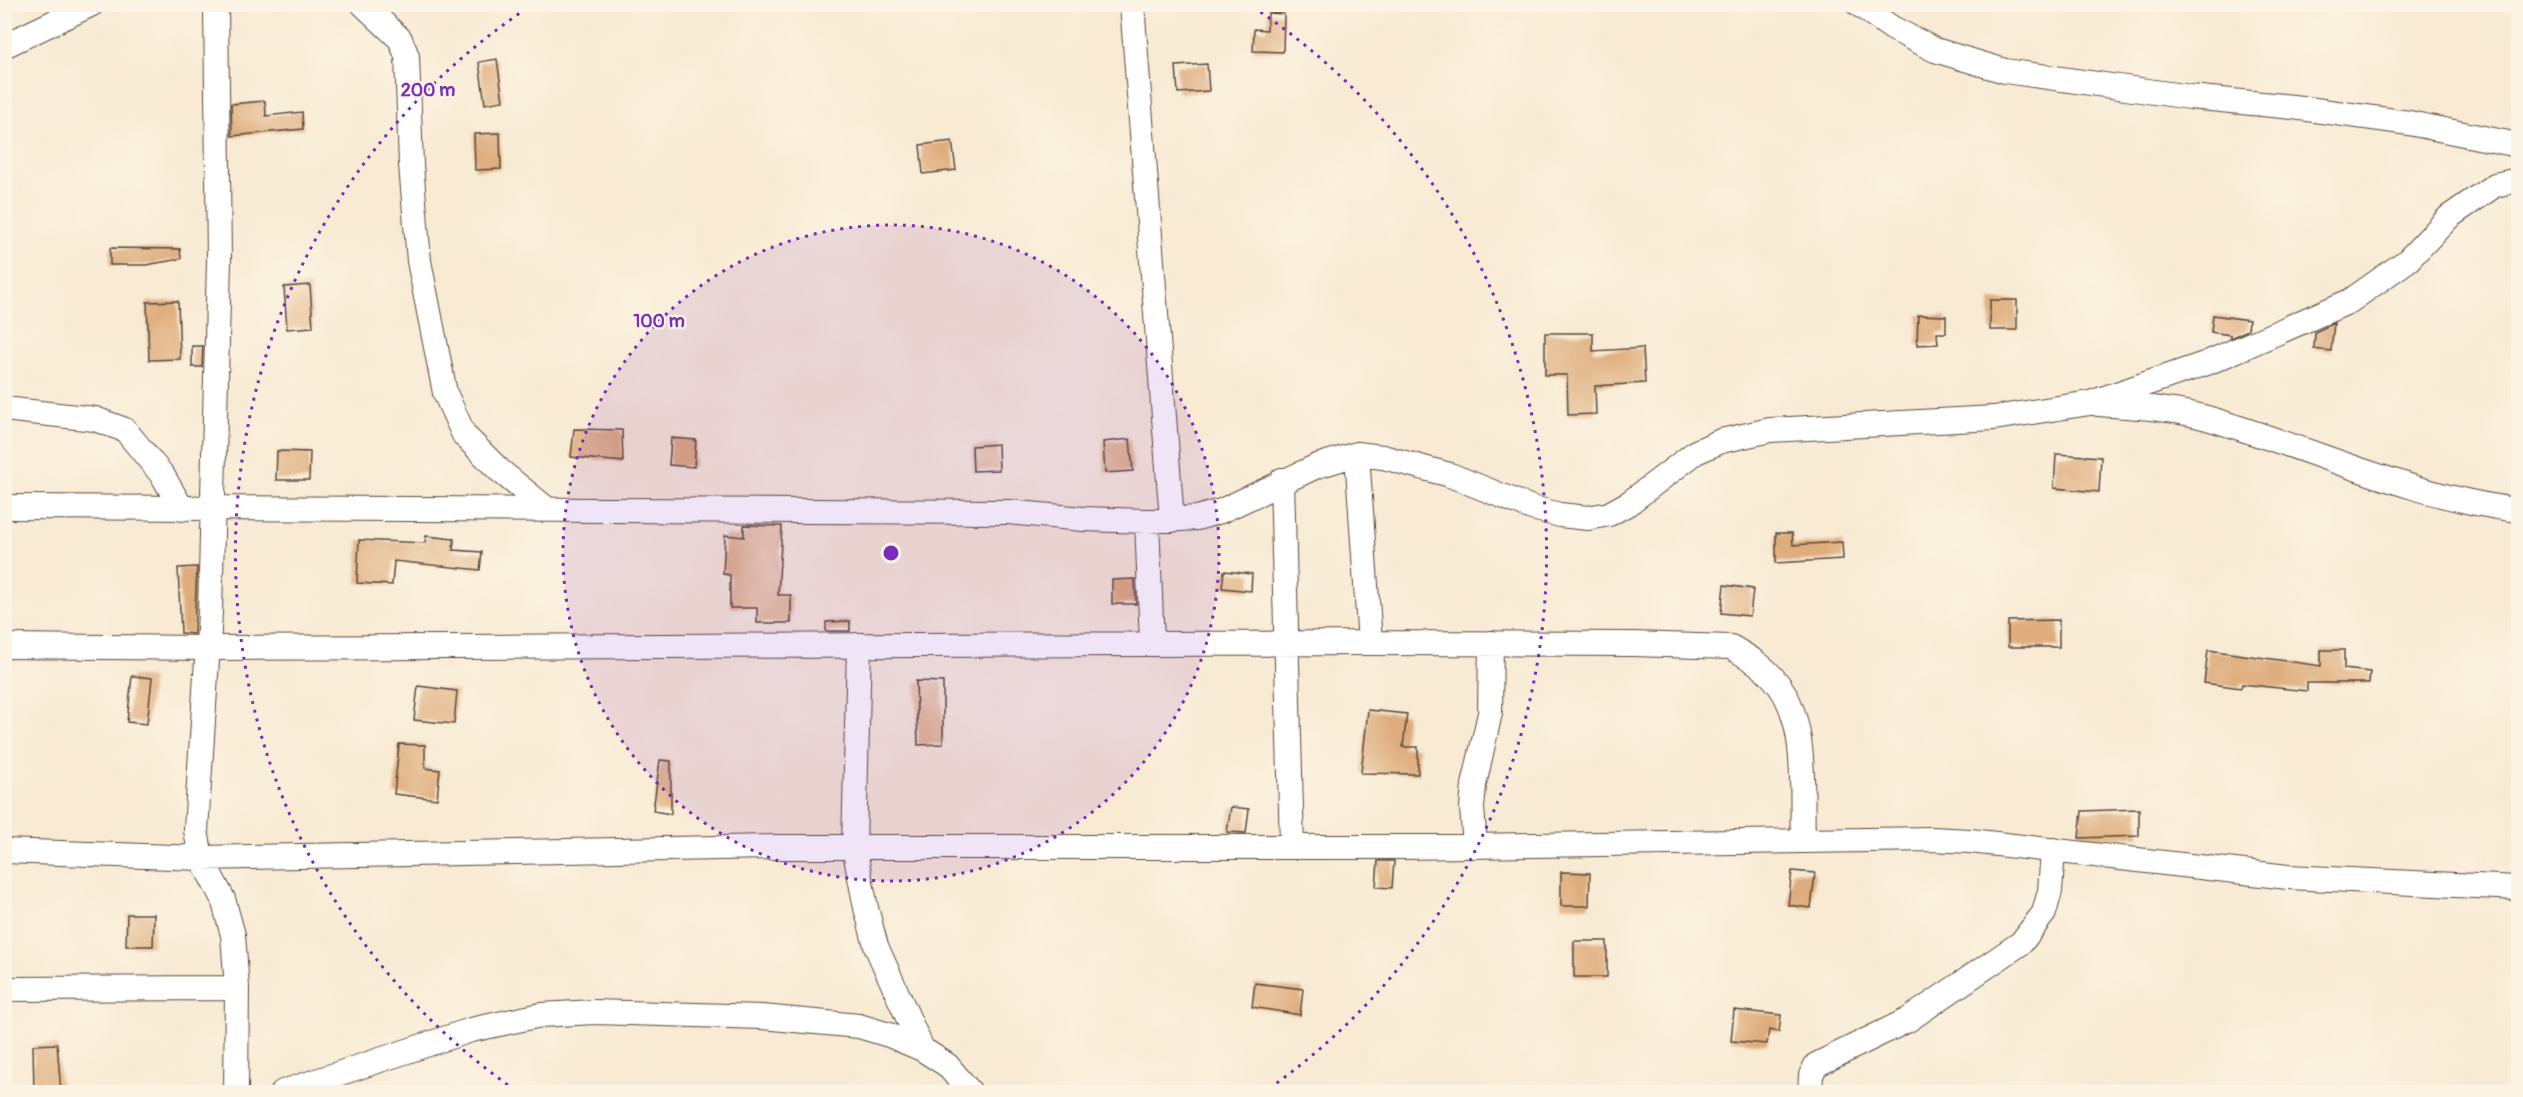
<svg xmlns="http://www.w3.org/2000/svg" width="2523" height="1097" viewBox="0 0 2523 1097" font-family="Pangolin,sans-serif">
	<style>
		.building { fill: #dfad7d }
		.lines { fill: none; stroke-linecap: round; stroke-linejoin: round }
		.street-casing { stroke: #574739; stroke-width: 26 }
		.street { stroke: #fff; stroke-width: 24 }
		.ring { fill: none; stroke: #7b2cbf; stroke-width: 3; stroke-dasharray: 3 6 }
		.centre { fill: #7b2cbf; stroke: #fcf5e5; stroke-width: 3 }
		.ring-label { font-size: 18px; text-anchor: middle; font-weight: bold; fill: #7b2cbf; stroke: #fcf5e5; stroke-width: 4.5; stroke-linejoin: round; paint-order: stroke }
	</style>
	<rect width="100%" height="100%" fill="#fcf5e5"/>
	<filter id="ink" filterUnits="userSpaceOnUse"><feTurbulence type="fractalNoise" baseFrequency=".0167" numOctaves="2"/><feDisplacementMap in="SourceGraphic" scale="12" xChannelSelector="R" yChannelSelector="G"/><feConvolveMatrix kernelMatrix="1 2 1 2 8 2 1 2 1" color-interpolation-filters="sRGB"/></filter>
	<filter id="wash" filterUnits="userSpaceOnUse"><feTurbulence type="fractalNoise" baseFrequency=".008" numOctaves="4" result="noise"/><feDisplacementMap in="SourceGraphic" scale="24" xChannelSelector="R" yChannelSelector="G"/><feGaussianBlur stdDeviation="1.35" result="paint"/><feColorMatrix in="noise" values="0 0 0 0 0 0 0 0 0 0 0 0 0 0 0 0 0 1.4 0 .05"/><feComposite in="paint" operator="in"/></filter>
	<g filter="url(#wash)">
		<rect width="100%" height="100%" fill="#f8ead3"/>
		<g id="blocks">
			<path class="building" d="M1268 13 1284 14 1283 52 1253 51 1254 29 1267 30Z
				M497 59 503 101 485 104 479 62Z
				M1207 64 1209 91 1178 93 1176 66Z
				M265 101 266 116 302 112 303 129 232 136 231 104Z
				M500 133 501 169 475 170 474 134Z
				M952 141 956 170 923 174 920 145Z
				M110 248 180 249 181 259 146 265H110Z
				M310 285 313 327 287 329 284 287Z
				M1990 300H2017V330H1990Z
				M178 301 180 359 149 360 147 302Z
				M1918 315 1946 316V333H1937L1938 344 1917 345Z
				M2213 315 2249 320 2248 330 2230 338V335L2211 332Z
				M2334 323 2331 351 2314 349 2315 332Z
				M1545 333H1593V351L1643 348 1645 383 1595 386 1596 414 1568 415 1567 375H1545Z
				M192 346H203L202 367H192Z
				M574 429 622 430 623 462 571 457Z
				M671 438 696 440 694 467 669 465Z
				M1130 439 1133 471 1105 473 1103 442Z
				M998 444 999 470 973 471 972 446Z
				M277 451 310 452 309 480H276Z
				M2056 454 2101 457 2099 492 2054 488Z
				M744 525 782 526 778 595H791V623H757V608H730V575L723 574 725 535 744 537Z
				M1776 533H1792L1793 545 1842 542 1843 559 1776 563Z
				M426 536 454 539 453 550 482 552 480 570 394 561 392 585 357 583 359 540 425 543Z
				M197 567 194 634 181 633 178 568Z
				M1224 571 1252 574 1251 591 1222 588Z
				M1135 579 1136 604H1112V580Z
				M1724 585 1753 589 1750 616 1721 613Z
				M2059 620V647H2008V621Z
				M850 621V631H826V622Z
				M2208 650 2321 666V650H2344V669L2370 672 2369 683H2307V691L2242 684 2241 688 2204 683Z
				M132 676 152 678 147 724 127 722Z
				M916 681 943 682V744L918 745Z
				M418 686 457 691 454 724 414 720Z
				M1368 710 1407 714 1403 747H1418V774L1361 773Z
				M399 744 425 745V768L440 770 437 799 394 794Z
				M660 760 671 761V814L653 811Z
				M1231 807 1249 809 1246 833 1227 832Z
				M2139 809V836L2079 838 2082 811Z
				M1378 861H1394L1392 888 1376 887Z
				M1792 871 1815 873 1811 908 1788 905Z
				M1561 872 1590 873 1589 906H1561Z
				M127 914H154L153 946H126Z
				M1574 941H1607V977H1574Z
				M1255 983 1303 989 1300 1015 1252 1007Z
				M1734 1010 1781 1015 1779 1032 1769 1030 1767 1044 1731 1041Z
				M57 1044 61 1092H34L33 1045Z"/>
		</g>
	</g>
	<g filter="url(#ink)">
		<use href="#blocks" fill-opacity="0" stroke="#574739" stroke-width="1.5"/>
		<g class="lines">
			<g class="street-casing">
				<path id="street" d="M216 4 219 260 210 613 196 830 201 858 223 899 233 935 237 988 236 1092
					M363 4 400 39 407 56 411 165 419 261 445 393 464 435 499 470 547 509
					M1132 4 1172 520
					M1858 4 1892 28 1935 50 2005 71 2190 97 2293 107 2409 123 2518 145
					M4 46 92 4
					M2098 404C2134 407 2173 408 2207 418 2311 448 2411 497 2518 510
					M4 409 95 419 125 430 163 476 182 509
					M1357 454 1370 643
					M1282 480 1292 847
					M4 507 1008 512 1083 519 1147 521 1197 518 1221 511 1317 466 1357 454 1383 457 1450 475 1532 508 1560 515 1588 518 1609 514 1629 503 1696 452 1721 441 1770 430 1994 418 2090 403 2207 363 2350 301 2408 260 2449 217 2495 185 2518 180
					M1147 521 1152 644
					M859 645 854 847 866 908 876 946 922 1049
					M4 646 208 648 1370 643 1632 644 1731 647C1748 657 1763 665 1775 680 1809 719 1801 792 1803 841
					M1475 846 1472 808 1474 785 1490 713 1491 643
					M4 851 201 858 775 847H1401L1932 839 1970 841 2288 877 2518 888
					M4 989 237 988
					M283 1092 471 1030 541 1015 594 1012 762 1017 859 1026 889 1035 922 1049 947 1065 970 1092
					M1810 1092 1811 1075 1816 1065 1908 1020 2021 943 2044 913 2050 891 2053 850"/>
			</g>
			<use href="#street" class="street"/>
		</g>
	</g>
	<circle cx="891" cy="553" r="328" fill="#7b2cbf" fill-opacity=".12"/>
	<g class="ring">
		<circle cx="891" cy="553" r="328"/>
		<path d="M515 1090A655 655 0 0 1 529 7M1253 7A655 655 0 0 1 1267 1090"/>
	</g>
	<circle cx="891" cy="553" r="9" class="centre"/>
	<g class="ring-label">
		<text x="428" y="96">200 m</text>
		<text x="659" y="327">100 m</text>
	</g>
	<rect width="2523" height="1097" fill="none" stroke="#fcf5e5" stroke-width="24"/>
</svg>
